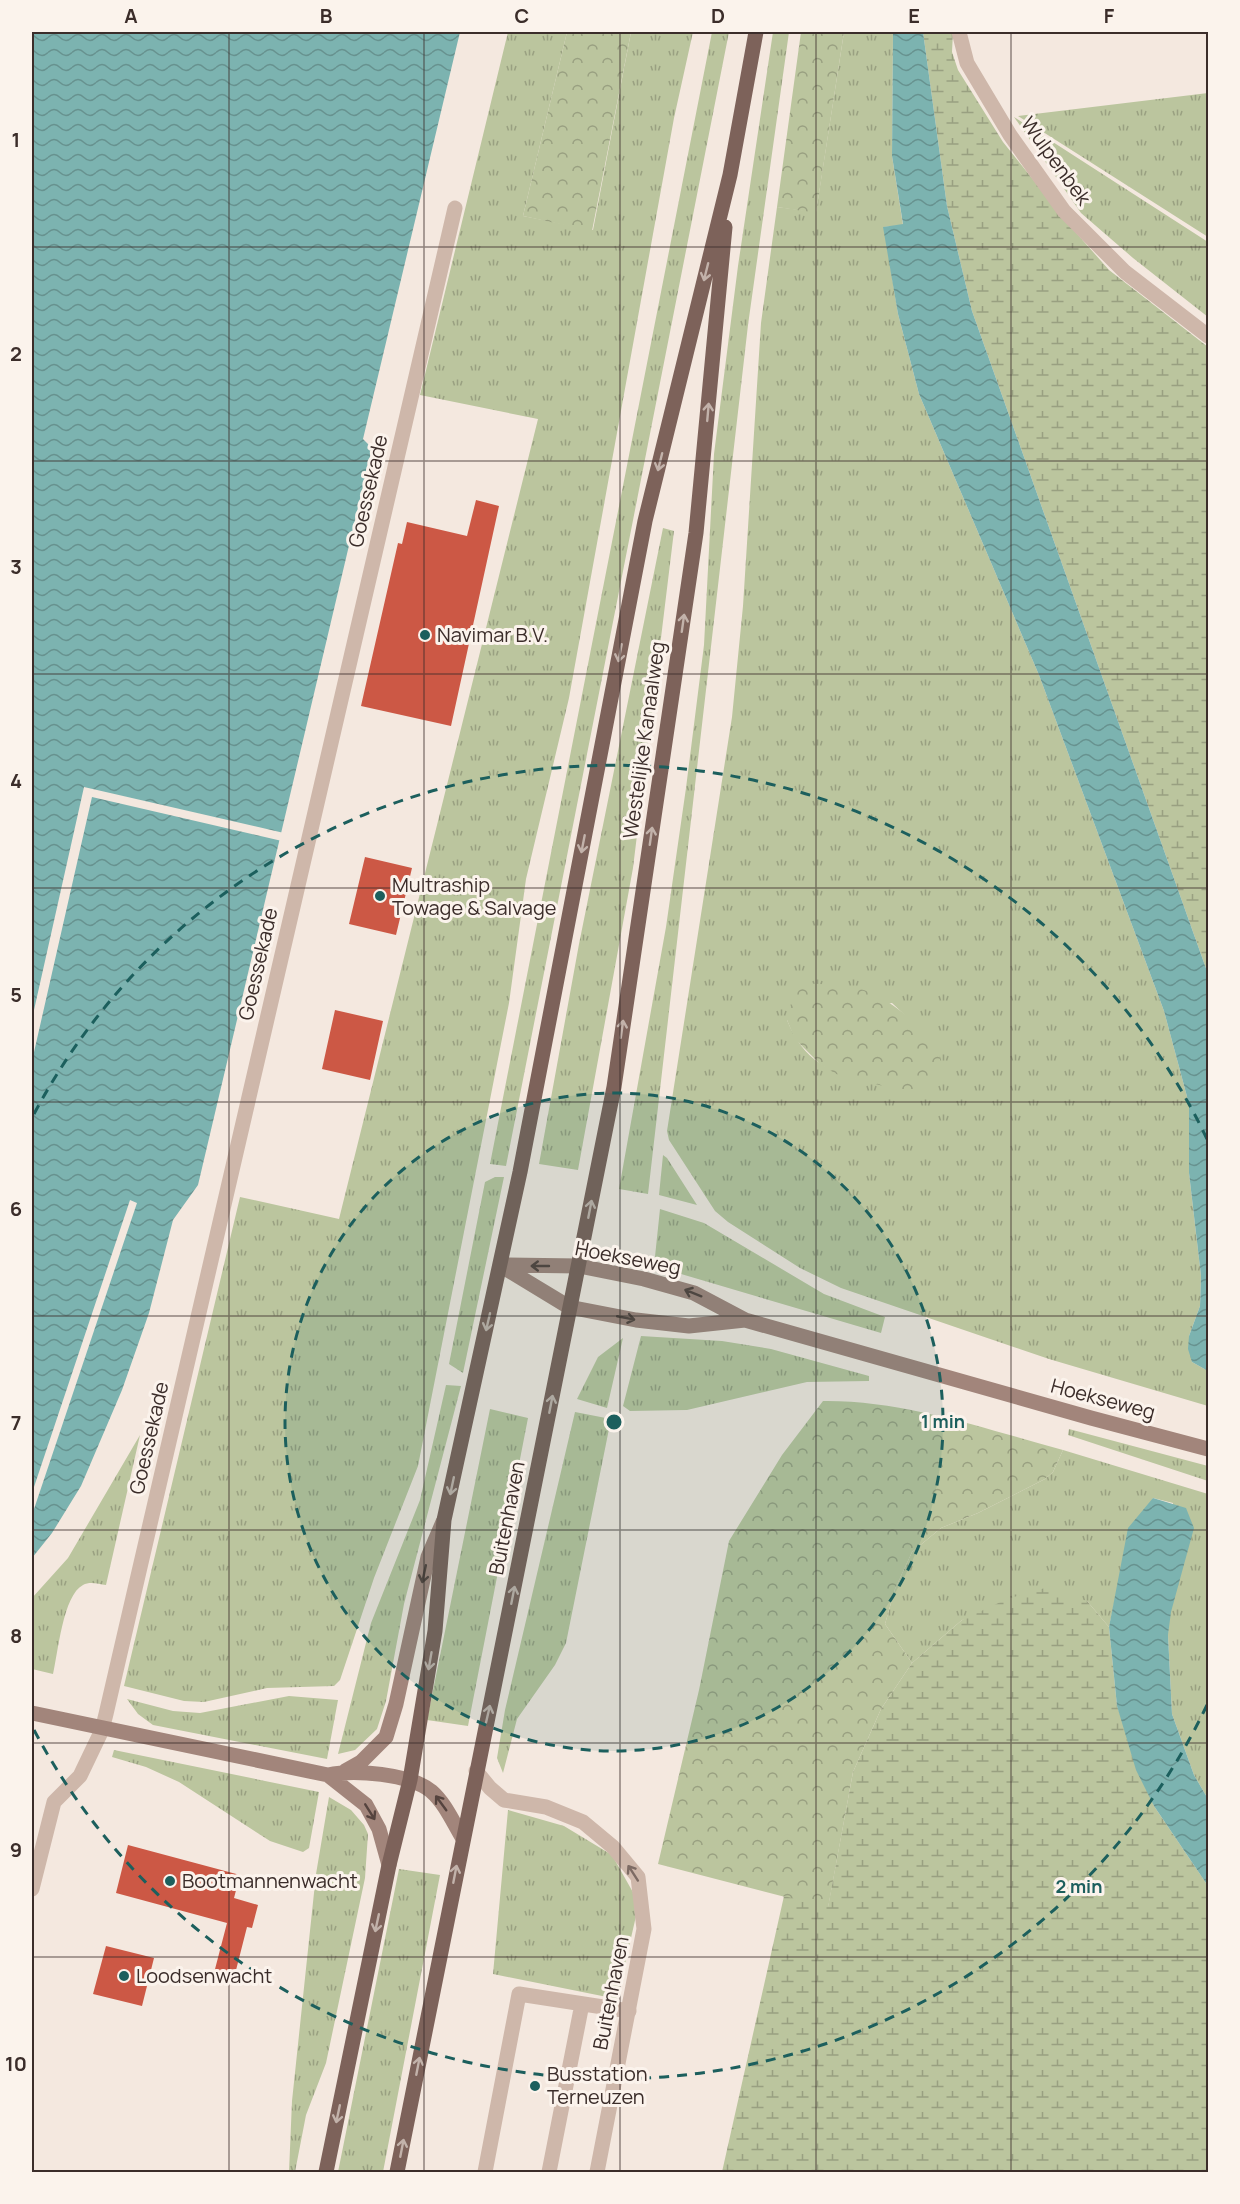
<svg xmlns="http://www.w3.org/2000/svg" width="1240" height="2204" viewBox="0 0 1240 2204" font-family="Manrope,sans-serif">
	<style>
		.grass { fill: url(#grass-tufts); fill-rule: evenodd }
		.forest { fill: url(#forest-crowns) }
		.wetland { fill: url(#wetland-marsh) }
		.water { fill: url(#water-waves) }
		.pier { fill: #f4e8df }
		.building { fill: #cc5845 }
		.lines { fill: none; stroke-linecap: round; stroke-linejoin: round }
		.lane { stroke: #ceb7aa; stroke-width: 15 }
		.street { stroke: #ceb7aa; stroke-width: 15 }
		.secondary { stroke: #a2857b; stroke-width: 15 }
		.primary { stroke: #7d625a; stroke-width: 15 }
		.oneway { stroke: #c2b2aa }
		.oneway2 { stroke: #55433e }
		.oneway3 { stroke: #7d6b64 }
		.grid { fill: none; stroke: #3b2d2a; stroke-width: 1.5; stroke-opacity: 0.55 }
		.ring { fill: none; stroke: #1c5f5d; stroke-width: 3; stroke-dasharray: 10 8 }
		.poi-dot { fill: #1c5f5d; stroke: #fbf3ec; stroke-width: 2 }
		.labels { text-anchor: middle; stroke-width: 6; stroke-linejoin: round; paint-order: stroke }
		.street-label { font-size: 20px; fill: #3b2d2a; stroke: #fbf3ec }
		.poi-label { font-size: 20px; fill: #3b2d2a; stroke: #fbf3ec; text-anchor: start }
		.centre { fill: #1c5f5d; stroke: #fbf3ec; stroke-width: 3 }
		.ring-label { font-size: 18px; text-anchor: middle; font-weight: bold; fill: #1c5f5d; stroke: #fbf3ec; stroke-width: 6; stroke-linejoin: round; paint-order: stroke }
		.neatline { fill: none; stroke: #3b2d2a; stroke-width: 2 }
		.grid-label { font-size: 20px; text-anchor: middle; font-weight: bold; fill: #3b2d2a }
	</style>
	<defs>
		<pattern id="grass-tufts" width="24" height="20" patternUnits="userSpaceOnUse" patternTransform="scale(1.5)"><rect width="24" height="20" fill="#bbc59e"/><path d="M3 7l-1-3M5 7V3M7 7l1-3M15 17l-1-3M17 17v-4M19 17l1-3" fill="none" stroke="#99a081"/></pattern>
		<pattern id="forest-crowns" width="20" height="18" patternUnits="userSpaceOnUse" patternTransform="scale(1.5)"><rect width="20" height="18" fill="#bbc59e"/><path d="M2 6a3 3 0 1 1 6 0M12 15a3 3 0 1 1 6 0" fill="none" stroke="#99a081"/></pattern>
		<pattern id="wetland-marsh" width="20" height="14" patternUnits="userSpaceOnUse" patternTransform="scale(1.5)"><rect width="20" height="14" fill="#bbc59e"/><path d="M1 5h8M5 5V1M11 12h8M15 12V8" fill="none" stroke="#99a081"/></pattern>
		<pattern id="water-waves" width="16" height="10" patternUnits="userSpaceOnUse" patternTransform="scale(1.5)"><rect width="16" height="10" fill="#7cb3b0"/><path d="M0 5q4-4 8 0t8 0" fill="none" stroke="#67928f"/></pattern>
	</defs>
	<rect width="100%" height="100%" fill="#f4e8df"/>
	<path class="grass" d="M508 32H567L523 216 593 230 631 32H693L674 118 569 698 526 879 509 1003 418 1466 374 1578 340 1680 334 1686 267 1688 204 1702 184 1701 124 1686 240 1197 339 1219 538 419 420 395Z
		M712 32H729L506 1166 490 1164Z
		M773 32H789L748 325 648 1194 619 1189 666 927 686 788 704 645 714 454 738 266Z
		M844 32H893L892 156 903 225 884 227 898 314 919 394 1039 675 1164 1011 1189 1104V1173L1201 1276 1200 1306 1189 1336 1192 1362 1208 1371V1406L1049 1359 841 1288 800 1268 728 1222 715 1211 669 1140 667 1131 732 717 743 606 761 323 777 207 816 212ZM892 1003 929 1038 871 1082C829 1072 804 1062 787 1020Z
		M1208 93V237L1018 116Z
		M1014 117 1208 242V317L1133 258 1081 213Z
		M663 528 674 531 633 868 578 1170 539 1164 579 944Z
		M663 1155 667 1158 697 1205 659 1195Z
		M495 1177H504L463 1373 449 1364 485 1182Z
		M660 1209 704 1223 824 1294 885 1317 881 1333 654 1266Z
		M641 1336 722 1341 771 1349 869 1376V1381L807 1382 687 1410 630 1411 623 1406Z
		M623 1338 607 1408 577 1399 598 1357Z
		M446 1385 461 1386 404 1604 386 1701 377 1729 355 1750 338 1754 371 1623 420 1500Z
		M490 1409 528 1418 468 1726 427 1720Z
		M575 1412 611 1419 566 1643 555 1665 517 1719 503 1773 497 1758 505 1710Z
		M1069 1429 1208 1466V1481L1068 1435Z
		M140 1435 106 1585C98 1584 90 1581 83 1585 63 1595 58 1653 53 1674L32 1669V1598L68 1558Z
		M1063 1450 1208 1494V1799L1194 1775 1172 1714 1168 1635 1173 1503 1153 1498 1117 1590 1109 1627 1087 1601 962 1620 912 1663 885 1624 895 1589 912 1552 941 1528 978 1513 1045 1479 1053 1472Z
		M289 1696 338 1700 327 1759 153 1725 138 1714 127 1699 173 1711 200 1713Z
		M114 1750 319 1792 309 1848 303 1852 270 1841 179 1782 146 1767 112 1757Z
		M329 1797 351 1810 364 1825 368 1834 365 1878 326 2063 306 2115 295 2172H289L292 2101 316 1874Z
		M508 1810 564 1826 612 1855 639 1903 617 1999 493 1974Z
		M399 1869 440 1875 383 2172H338Z"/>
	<path class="forest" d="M567 32H631L592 231 523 216Z
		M801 32H844L816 213 777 207Z
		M796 983C821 984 847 984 870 992 888 999 939 1037 940 1057 941 1069 936 1077 930 1087L907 1092 836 1074 820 1064 795 1039 787 1020Z
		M823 1401C904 1400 985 1429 1063 1450L1053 1472 1045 1479 978 1513 941 1528 912 1552 895 1589 885 1624 912 1663 881 1709 853 1772 828 1908 658 1864 699 1690 729 1541 782 1455Z"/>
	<path class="wetland" d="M923 32H953L952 52 958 70 1003 142 1071 227 1109 270 1208 347V974L972 311 947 206Z
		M1045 1588 1087 1601 1109 1627 1117 1706 1154 1806 1208 1886V2172H722L784 1896 828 1907 853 1772 881 1709 912 1663 962 1620 1007 1599Z"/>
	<path class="water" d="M32 32H460L363 439 372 448 198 1185 173 1220 149 1313 122 1390 81 1486 52 1533 32 1558Z
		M893 32H923L947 206 972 311 1208 974V1371L1192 1362 1188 1349 1189 1336 1200 1306 1201 1276 1189 1173V1104L1164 1011 1039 675 919 394 898 314 883 227 903 224 892 156Z
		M1153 1498 1186 1508 1194 1528 1171 1612 1168 1635 1172 1714 1194 1775 1208 1799V1886L1154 1806 1136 1770 1117 1706 1109 1627 1128 1528Z"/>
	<path class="pier" d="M84 787 284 833 282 841 92 797 32 1061V1019Z
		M130 1200 137 1203 34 1509 32 1508V1493Z"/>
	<path class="building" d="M476 500 499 506 451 726 361 706 398 543 402 544 407 522 467 536Z
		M365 857 412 868 396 935 349 924Z
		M335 1010 383 1021 370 1080 322 1069Z
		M128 1845 240 1875 234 1898 258 1905 252 1928 247 1927 234 1978 214 1973 227 1923 116 1893Z
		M106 1946 154 1958 142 2006 93 1994Z"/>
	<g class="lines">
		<path class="lane" d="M485 2172 519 1994 629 2011
			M549 2172 582 2004"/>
		<path class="street" d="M959 32 967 63 1010 135 1064 211 1125 272 1208 336
			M476 1771 490 1788 504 1800 546 1807 583 1822 613 1847 638 1877 644 1929 597 2172
			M32 1889 54 1802 80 1776 102 1730 106 1714 455 208"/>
		<path class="secondary" d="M501 1265 579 1266 644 1279 694 1293 745 1320 1091 1418 1208 1449
			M503 1267 569 1307 636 1320 689 1326 745 1320
			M32 1713 328 1775C354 1769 410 1774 431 1791 445 1803 453 1822 462 1837
			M345 1771 361 1762 386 1737 396 1704 428 1557 443 1522
			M328 1775 366 1805 379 1829 389 1865"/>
		<path class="primary" d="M326 2172 389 1865 410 1780 435 1631 444 1520 520 1172 645 521 730 175 756 32
			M397 2172 614 1087 696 533 725 227"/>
	</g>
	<defs><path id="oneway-shaft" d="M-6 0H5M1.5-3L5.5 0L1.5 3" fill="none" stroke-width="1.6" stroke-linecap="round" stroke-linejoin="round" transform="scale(1.5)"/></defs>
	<g class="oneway">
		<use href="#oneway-shaft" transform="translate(706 272) rotate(104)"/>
		<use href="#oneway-shaft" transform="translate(708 412) rotate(-85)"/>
		<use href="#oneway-shaft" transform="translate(660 462) rotate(104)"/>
		<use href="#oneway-shaft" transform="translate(683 623) rotate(-82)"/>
		<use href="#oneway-shaft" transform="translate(620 653) rotate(101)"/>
		<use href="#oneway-shaft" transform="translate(651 836) rotate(-82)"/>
		<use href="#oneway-shaft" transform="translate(583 844) rotate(101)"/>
		<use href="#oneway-shaft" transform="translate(622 1029) rotate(-82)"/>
		<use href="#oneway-shaft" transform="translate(590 1209) rotate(-79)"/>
		<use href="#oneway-shaft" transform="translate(488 1322) rotate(103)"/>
		<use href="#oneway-shaft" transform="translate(551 1404) rotate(-79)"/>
		<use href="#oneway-shaft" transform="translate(452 1486) rotate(102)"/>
		<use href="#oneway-shaft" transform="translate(513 1595) rotate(-79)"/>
		<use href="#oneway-shaft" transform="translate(430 1661) rotate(100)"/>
		<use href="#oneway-shaft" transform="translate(488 1714) rotate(-77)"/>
		<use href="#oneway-shaft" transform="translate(455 1874) rotate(-79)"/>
		<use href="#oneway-shaft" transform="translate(377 1923) rotate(102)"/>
		<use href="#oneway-shaft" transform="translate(418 2066) rotate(-79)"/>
		<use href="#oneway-shaft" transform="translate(338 2114) rotate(102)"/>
		<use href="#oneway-shaft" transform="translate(402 2148) rotate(-79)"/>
	</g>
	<g class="oneway2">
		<use href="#oneway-shaft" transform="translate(540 1266) rotate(-180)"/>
		<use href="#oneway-shaft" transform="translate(693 1293) rotate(-158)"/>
		<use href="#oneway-shaft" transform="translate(626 1318) rotate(11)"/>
		<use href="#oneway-shaft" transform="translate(424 1574) rotate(102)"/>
		<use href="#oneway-shaft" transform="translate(441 1803) rotate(-126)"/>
		<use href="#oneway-shaft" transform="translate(370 1812) rotate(58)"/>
	</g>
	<use class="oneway3" href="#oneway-shaft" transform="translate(633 1873) rotate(-123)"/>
	<path class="grid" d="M229 32V2172M424 32V2172M620 32V2172M816 32V2172M1011 32V2172M32 247H1208M32 461H1208M32 674H1208M32 888H1208M32 1102H1208M32 1316H1208M32 1530H1208M32 1743H1208M32 1957H1208"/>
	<circle cx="614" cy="1422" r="329" fill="#1c5f5d" fill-opacity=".12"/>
	<g class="ring">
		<circle cx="614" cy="1422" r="329"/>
		<path d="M1207 1705A657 657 0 0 1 34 1730M34 1114A657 657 0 0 1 1207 1139"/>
	</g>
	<g class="poi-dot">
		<circle cx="425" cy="635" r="6"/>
		<circle cx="380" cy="896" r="6"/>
		<circle cx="170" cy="1881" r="6"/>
		<circle cx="124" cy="1976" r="6"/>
		<circle cx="535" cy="2086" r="6"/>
	</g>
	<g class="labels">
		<g class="street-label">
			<text transform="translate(1056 161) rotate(54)" y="7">Wulpenbek</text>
			<text transform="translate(368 491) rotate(-77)" y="7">Goessekade</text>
			<text transform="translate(644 740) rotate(-82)" y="7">Westelijke Kanaalweg</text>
			<text transform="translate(258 964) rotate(-77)" y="7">Goessekade</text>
			<text transform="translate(628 1258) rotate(11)" y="7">Hoekseweg</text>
			<text transform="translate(1103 1399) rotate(15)" y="7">Hoekseweg</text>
			<text transform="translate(149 1438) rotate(-77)" y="7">Goessekade</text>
			<text transform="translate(507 1518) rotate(-79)" y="7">Buitenhaven</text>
			<text transform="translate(611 1993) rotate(-79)" y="7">Buitenhaven</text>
		</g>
		<g class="poi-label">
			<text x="437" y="642">Navimar B.V.</text>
			<text x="392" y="892">Multraship<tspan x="392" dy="23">Towage &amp; Salvage</tspan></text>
			<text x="182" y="1888">Bootmannenwacht</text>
			<text x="136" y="1983">Loodsenwacht</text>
			<text x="547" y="2081">Busstation<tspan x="547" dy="23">Terneuzen</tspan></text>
		</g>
	</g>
	<circle cx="614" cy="1422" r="9" class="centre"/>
	<g class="ring-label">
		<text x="943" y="1428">1 min</text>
		<text x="1079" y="1893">2 min</text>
	</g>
	<rect width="1240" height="2204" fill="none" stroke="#fbf3ec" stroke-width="66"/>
	<rect x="33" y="33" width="1174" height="2138" class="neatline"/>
	<g class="grid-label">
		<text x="131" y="23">A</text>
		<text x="326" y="23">B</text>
		<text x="522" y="23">C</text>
		<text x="718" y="23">D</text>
		<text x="914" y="23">E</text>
		<text x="1109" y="23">F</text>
		<text x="16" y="147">1</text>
		<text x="16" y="361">2</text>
		<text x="16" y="574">3</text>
		<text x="16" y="788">4</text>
		<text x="16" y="1002">5</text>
		<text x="16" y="1216">6</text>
		<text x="16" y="1430">7</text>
		<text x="16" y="1643">8</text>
		<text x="16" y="1857">9</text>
		<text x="16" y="2071">10</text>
	</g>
</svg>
